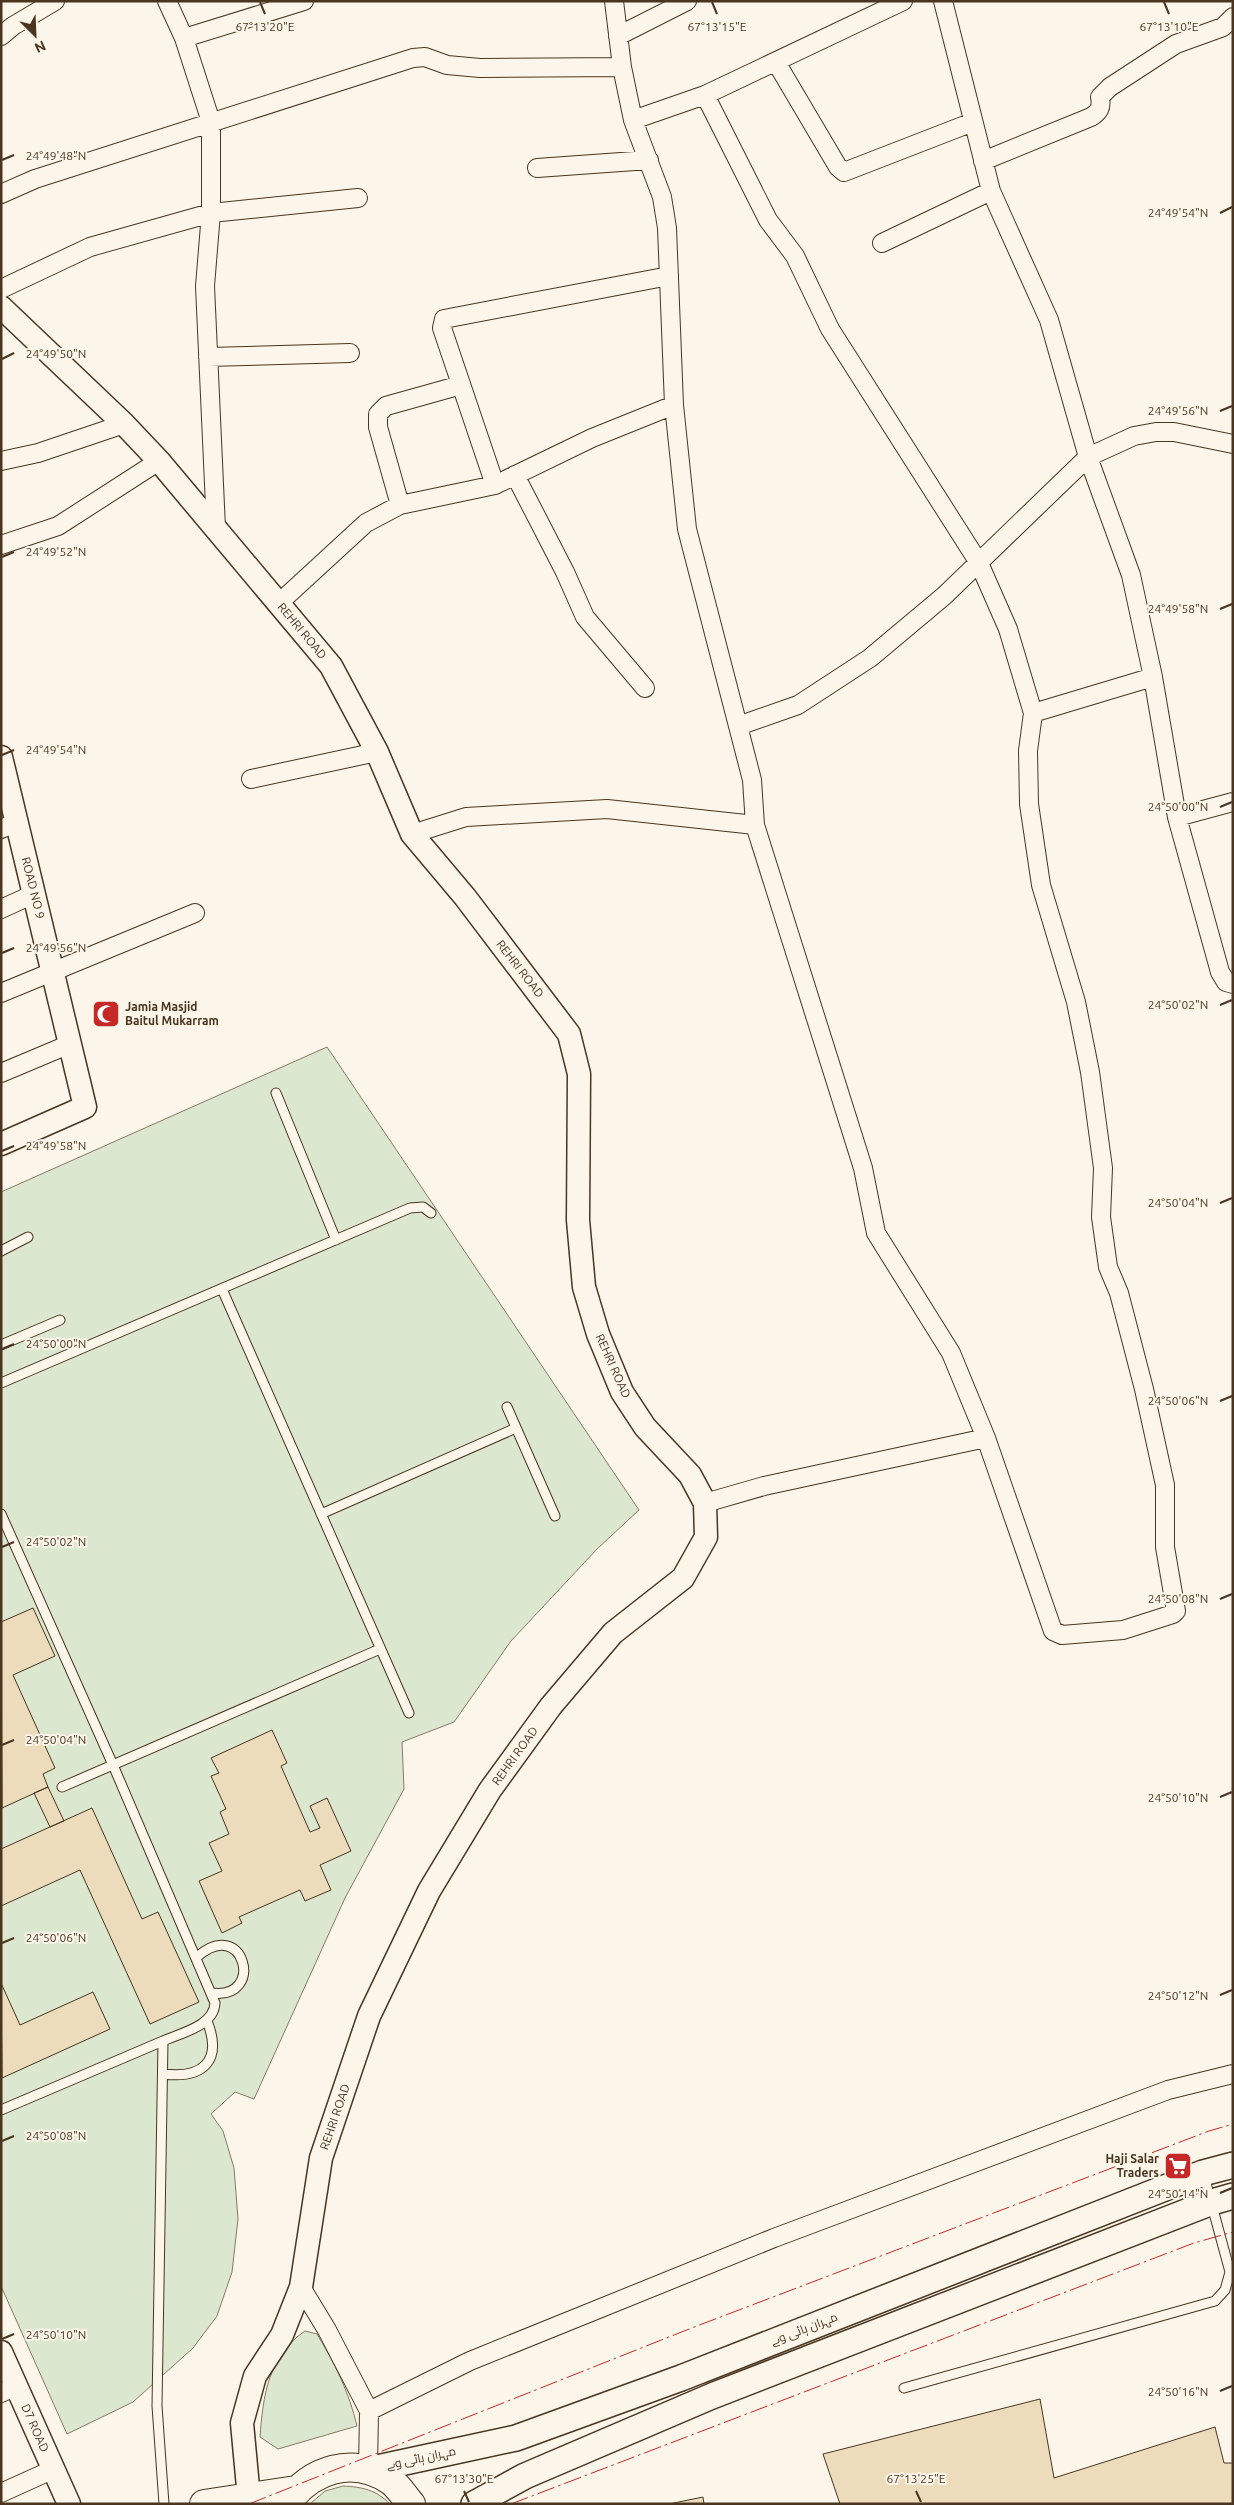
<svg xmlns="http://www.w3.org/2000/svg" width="1234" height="2505" viewBox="0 0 1234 2505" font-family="Ubuntu,Cairo,sans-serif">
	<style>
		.green { fill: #dce7d0; stroke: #887966 }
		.building { fill: #ecdcbc; stroke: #4a3520 }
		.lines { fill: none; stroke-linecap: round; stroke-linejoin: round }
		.service-casing { stroke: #4a3520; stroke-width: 11 }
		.minor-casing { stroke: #4a3520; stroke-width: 20 }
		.tertiary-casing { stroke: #4a3520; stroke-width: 25 }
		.secondary-casing { stroke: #4a3520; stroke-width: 28 }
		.primary-casing { stroke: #4a3520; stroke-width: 30 }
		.service { stroke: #fbf6e9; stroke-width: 9 }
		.minor { stroke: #fbf6e9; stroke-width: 18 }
		.tertiary { stroke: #fbf6e9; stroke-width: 22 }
		.secondary { stroke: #fbf6e9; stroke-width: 25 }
		.primary { stroke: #fbf6e9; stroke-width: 28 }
		.power { stroke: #c62828; stroke-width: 1; stroke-dasharray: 18 4 2.5 4; stroke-linecap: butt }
		.ticks { fill: none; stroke: #4a3520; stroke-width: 2 }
		.labels { text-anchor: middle; stroke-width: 4; stroke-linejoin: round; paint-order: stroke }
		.street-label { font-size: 12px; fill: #4a3520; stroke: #fbf6e9 }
		.poi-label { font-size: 12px; font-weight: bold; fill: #4a3520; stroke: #fbf6e9; text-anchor: start }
		.ticks-label { font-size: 12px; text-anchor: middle; fill: #4a3520; stroke: #fbf6e9; stroke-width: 4; stroke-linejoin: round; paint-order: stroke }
	</style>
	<rect width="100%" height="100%" fill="#fbf6e9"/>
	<path class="green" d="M327 1047 639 1510 597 1549 511 1641 454 1722 402 1742 404 1789 345 1898 254 2099 235 2092 211 2114 223 2131 234 2168 238 2219 232 2272 217 2316 193 2348 133 2402 67 2434 1 2286V1192Z
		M305 2331 317 2334C335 2364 349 2392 357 2426L278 2449 260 2437C263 2396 268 2356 305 2331Z
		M343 2486C363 2487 376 2490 390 2504H310L325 2491Z"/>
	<path class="building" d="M33 1608 55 1656 13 1675 55 1768 43 1774 48 1787 2 1808 1 1622Z
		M272 1730 287 1763 281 1766 310 1832 320 1828 310 1806 327 1798 351 1851 320 1865 331 1890 305 1901 300 1890 239 1917 242 1923 222 1933 199 1881 222 1871 209 1843 229 1834 220 1812 226 1809 211 1776 219 1773 211 1758Z
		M48 1787 64 1821 50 1827 34 1793Z
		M92 1808 142 1919 158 1912 199 2002 150 2024 80 1870 1 1906V1849Z
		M1 1983 20 2025 93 1992 110 2029 2 2078Z
		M1040 2399 1054 2478 1215 2427 1224 2463H1233V2504H840L823 2454Z
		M703 2497 704 2504H669Z"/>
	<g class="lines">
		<g class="service-casing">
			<path id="service" d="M276 1093 336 1240
				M1 1251 28 1237
				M222 1289 409 1713
				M1 1345 60 1320
				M1 1383 410 1208 423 1207 431 1213
				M507 1407 555 1516
				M1 1514 113 1765 215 2003C214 2026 181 2033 163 2041L157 2406 164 2504
				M321 1514 516 1428
				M62 1787 380 1649
				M197 1957C244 1915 266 2000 212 1993
				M163 2074C203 2079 223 2061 207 2021
				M1 2110 163 2041
				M904 2388 1215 2301 1225 2290 1230 2272 1204 2176"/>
		</g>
		<g class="minor-casing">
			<path id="minor" d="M167 1 184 38 211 122V213L205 286 216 528
				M614 1 622 67 633 120 662 197 667 228 674 405 687 529 752 780 755 825 863 1168 876 1233 951 1353 986 1438 1053 1631 1062 1635 1123 1630 1173 1614 1176 1611 1165 1547V1485L1144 1389 1119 1293 1108 1267 1101 1217 1103 1168 1090 1072 1076 1002 1041 885 1029 804 1028 751 1033 713 1008 629 979 563 830 329 795 256 768 220 705 95
				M943 1 991 191 1049 320 1088 457 1131 575 1153 677 1177 817 1220 972 1226 982 1233 984
				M1 36 13 26 55 1
				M618 36 687 1
				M184 38 304 1
				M776 62 838 167 844 172 973 122
				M633 120 705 95 903 1
				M983 161 1091 117C1099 112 1102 108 1100 97L1110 87 1176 44 1223 27 1233 17
				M537 168 649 160
				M1 194 35 179 413 58 425 57 447 65 480 68 622 67
				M882 243 991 191
				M1 289 90 247 211 213 358 198
				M208 357 350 353
				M1 461 38 453 124 424
				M515 475 565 572 585 617 645 688
				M495 485 442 328 444 319 669 276
				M400 505 378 427V414L386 406 461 385
				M1 545 58 526 159 461
				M279 603 366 523 400 505 495 485 592 438 674 405
				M1033 713 1153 677
				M738 726 798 705 870 658 944 596 1088 457 1134 436 1156 432H1174L1233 444
				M251 779 377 752
				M1177 817 1233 802
				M1 829 17 822
				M412 834 466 817 607 809 755 825
				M1 909 34 894
				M1 993 195 913
				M1 1073 70 1044
				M705 1503 764 1486 986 1438
				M301 2287 327 2330 369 2411 368 2470
				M1 2393 16 2386
				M369 2411 470 2361 774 2238 1168 2090 1233 2074
				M1 2493 54 2469"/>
		</g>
		<g class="tertiary-casing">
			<path id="tertiary" d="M1 307 124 424 159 461 331 666 377 752 412 834 465 897 569 1034 579 1074 578 1220 584 1287 598 1334 622 1392 645 1427 690 1475 705 1503 706 1537 683 1578 613 1633 551 1706 490 1790 429 1891 369 2016 321 2158 301 2287 282 2335 255 2376 242 2423 249 2498
				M1 757 85 1107 1 1144
				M1 2352 69 2504"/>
		</g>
		<g class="secondary-casing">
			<path id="secondary" d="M368 2470 516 2438 681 2378 1203 2173 1233 2165
				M474 2504 525 2476 712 2396 1212 2202 1233 2196"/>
		</g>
		<g class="primary-casing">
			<path id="primary" d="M204 2504 296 2490
				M286 2504C311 2469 353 2455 391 2481 398 2486 405 2497 411 2504"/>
		</g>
		<use href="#service" class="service"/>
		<use href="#minor" class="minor"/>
		<use href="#tertiary" class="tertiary"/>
		<use href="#secondary" class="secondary"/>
		<use href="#primary" class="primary"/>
		<path class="power" d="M249 2504 689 2329 1209 2131 1233 2124
			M511 2504 1194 2243 1233 2232"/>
	</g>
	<path class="ticks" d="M260 2 265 14M712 2 717 14M1164 2 1169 14M2 160 14 155M1220 213 1232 207M2 359 14 353M1220 411 1232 406M2 557 14 552M1220 609 1232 604M2 755 14 750M1220 807 1232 802M2 953 14 948M1220 1005 1232 1000M2 1151 14 1146M1220 1203 1232 1198M2 1349 14 1344M1220 1401 1232 1396M2 1547 14 1542M1220 1599 1232 1594M2 1745 14 1740M1220 1797 1232 1792M2 1943 14 1938M1220 1995 1232 1990M2 2141 14 2136M1220 2193 1232 2188M2 2339 14 2334M1220 2391 1232 2386M464 2491 469 2502M916 2491 921 2502"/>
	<defs>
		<g id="mosque-square" transform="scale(1.4375)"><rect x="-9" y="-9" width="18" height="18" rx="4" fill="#c62828" stroke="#fbf6e9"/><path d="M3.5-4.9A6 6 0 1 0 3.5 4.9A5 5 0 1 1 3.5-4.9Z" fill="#fff"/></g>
		<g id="supermarket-square" transform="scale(1.4375)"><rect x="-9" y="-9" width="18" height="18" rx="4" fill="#c62828" stroke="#fbf6e9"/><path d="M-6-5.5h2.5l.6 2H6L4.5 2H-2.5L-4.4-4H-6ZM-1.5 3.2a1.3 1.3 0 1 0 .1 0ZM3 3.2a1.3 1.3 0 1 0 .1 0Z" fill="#fff"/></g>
	</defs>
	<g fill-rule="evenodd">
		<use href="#mosque-square" x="106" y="1014"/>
		<use href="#supermarket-square" x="1178" y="2166"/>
	</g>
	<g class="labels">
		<g class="street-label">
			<text transform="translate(302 631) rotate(50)" y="4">REHRI ROAD</text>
			<text transform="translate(33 888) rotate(76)" y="4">ROAD NO 9</text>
			<text transform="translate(520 969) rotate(52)" y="4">REHRI ROAD</text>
			<text transform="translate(613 1366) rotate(66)" y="4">REHRI ROAD</text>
			<text transform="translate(515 1756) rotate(-54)" y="4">REHRI ROAD</text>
			<text transform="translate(335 2117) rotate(-71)" y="4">REHRI ROAD</text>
			<text transform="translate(804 2329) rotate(-21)" y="4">مہران ہائی وے</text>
			<text transform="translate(35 2428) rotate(66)" y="4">D7 ROAD</text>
			<text transform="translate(421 2458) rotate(-12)" y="4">مہران ہائی وے</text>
		</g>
		<g class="poi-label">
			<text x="125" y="1011">Jamia Masjid<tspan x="125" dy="14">Baitul Mukarram</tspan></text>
			<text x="1159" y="2163" text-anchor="end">Haji Salar<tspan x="1159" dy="14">Traders</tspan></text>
		</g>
	</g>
	<g class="ticks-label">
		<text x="265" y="31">67°13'20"E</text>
		<text x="717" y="31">67°13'15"E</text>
		<text x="1169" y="31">67°13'10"E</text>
		<text x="56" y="160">24°49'48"N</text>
		<text x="1178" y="217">24°49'54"N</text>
		<text x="56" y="358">24°49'50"N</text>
		<text x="1178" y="415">24°49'56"N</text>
		<text x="56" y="556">24°49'52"N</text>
		<text x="1178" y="613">24°49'58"N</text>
		<text x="56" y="754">24°49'54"N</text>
		<text x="1178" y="811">24°50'00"N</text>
		<text x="56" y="952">24°49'56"N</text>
		<text x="1178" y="1009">24°50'02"N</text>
		<text x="56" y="1150">24°49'58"N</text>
		<text x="1178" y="1207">24°50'04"N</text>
		<text x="56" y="1348">24°50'00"N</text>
		<text x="1178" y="1405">24°50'06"N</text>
		<text x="56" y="1546">24°50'02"N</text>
		<text x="1178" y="1603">24°50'08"N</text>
		<text x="56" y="1744">24°50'04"N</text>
		<text x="1178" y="1802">24°50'10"N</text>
		<text x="56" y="1942">24°50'06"N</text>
		<text x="1178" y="2000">24°50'12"N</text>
		<text x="56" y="2140">24°50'08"N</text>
		<text x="1178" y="2198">24°50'14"N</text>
		<text x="56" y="2339">24°50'10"N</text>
		<text x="1178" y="2396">24°50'16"N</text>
		<text x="464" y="2483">67°13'30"E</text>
		<text x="916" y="2483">67°13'25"E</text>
	</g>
	<rect width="1234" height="2505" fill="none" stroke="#4a3520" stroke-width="5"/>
	<g transform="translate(35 35) rotate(156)" stroke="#fbf6e9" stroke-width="4" paint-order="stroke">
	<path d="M0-4L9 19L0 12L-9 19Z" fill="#4a3520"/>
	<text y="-8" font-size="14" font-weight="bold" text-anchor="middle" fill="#4a3520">N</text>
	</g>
</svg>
